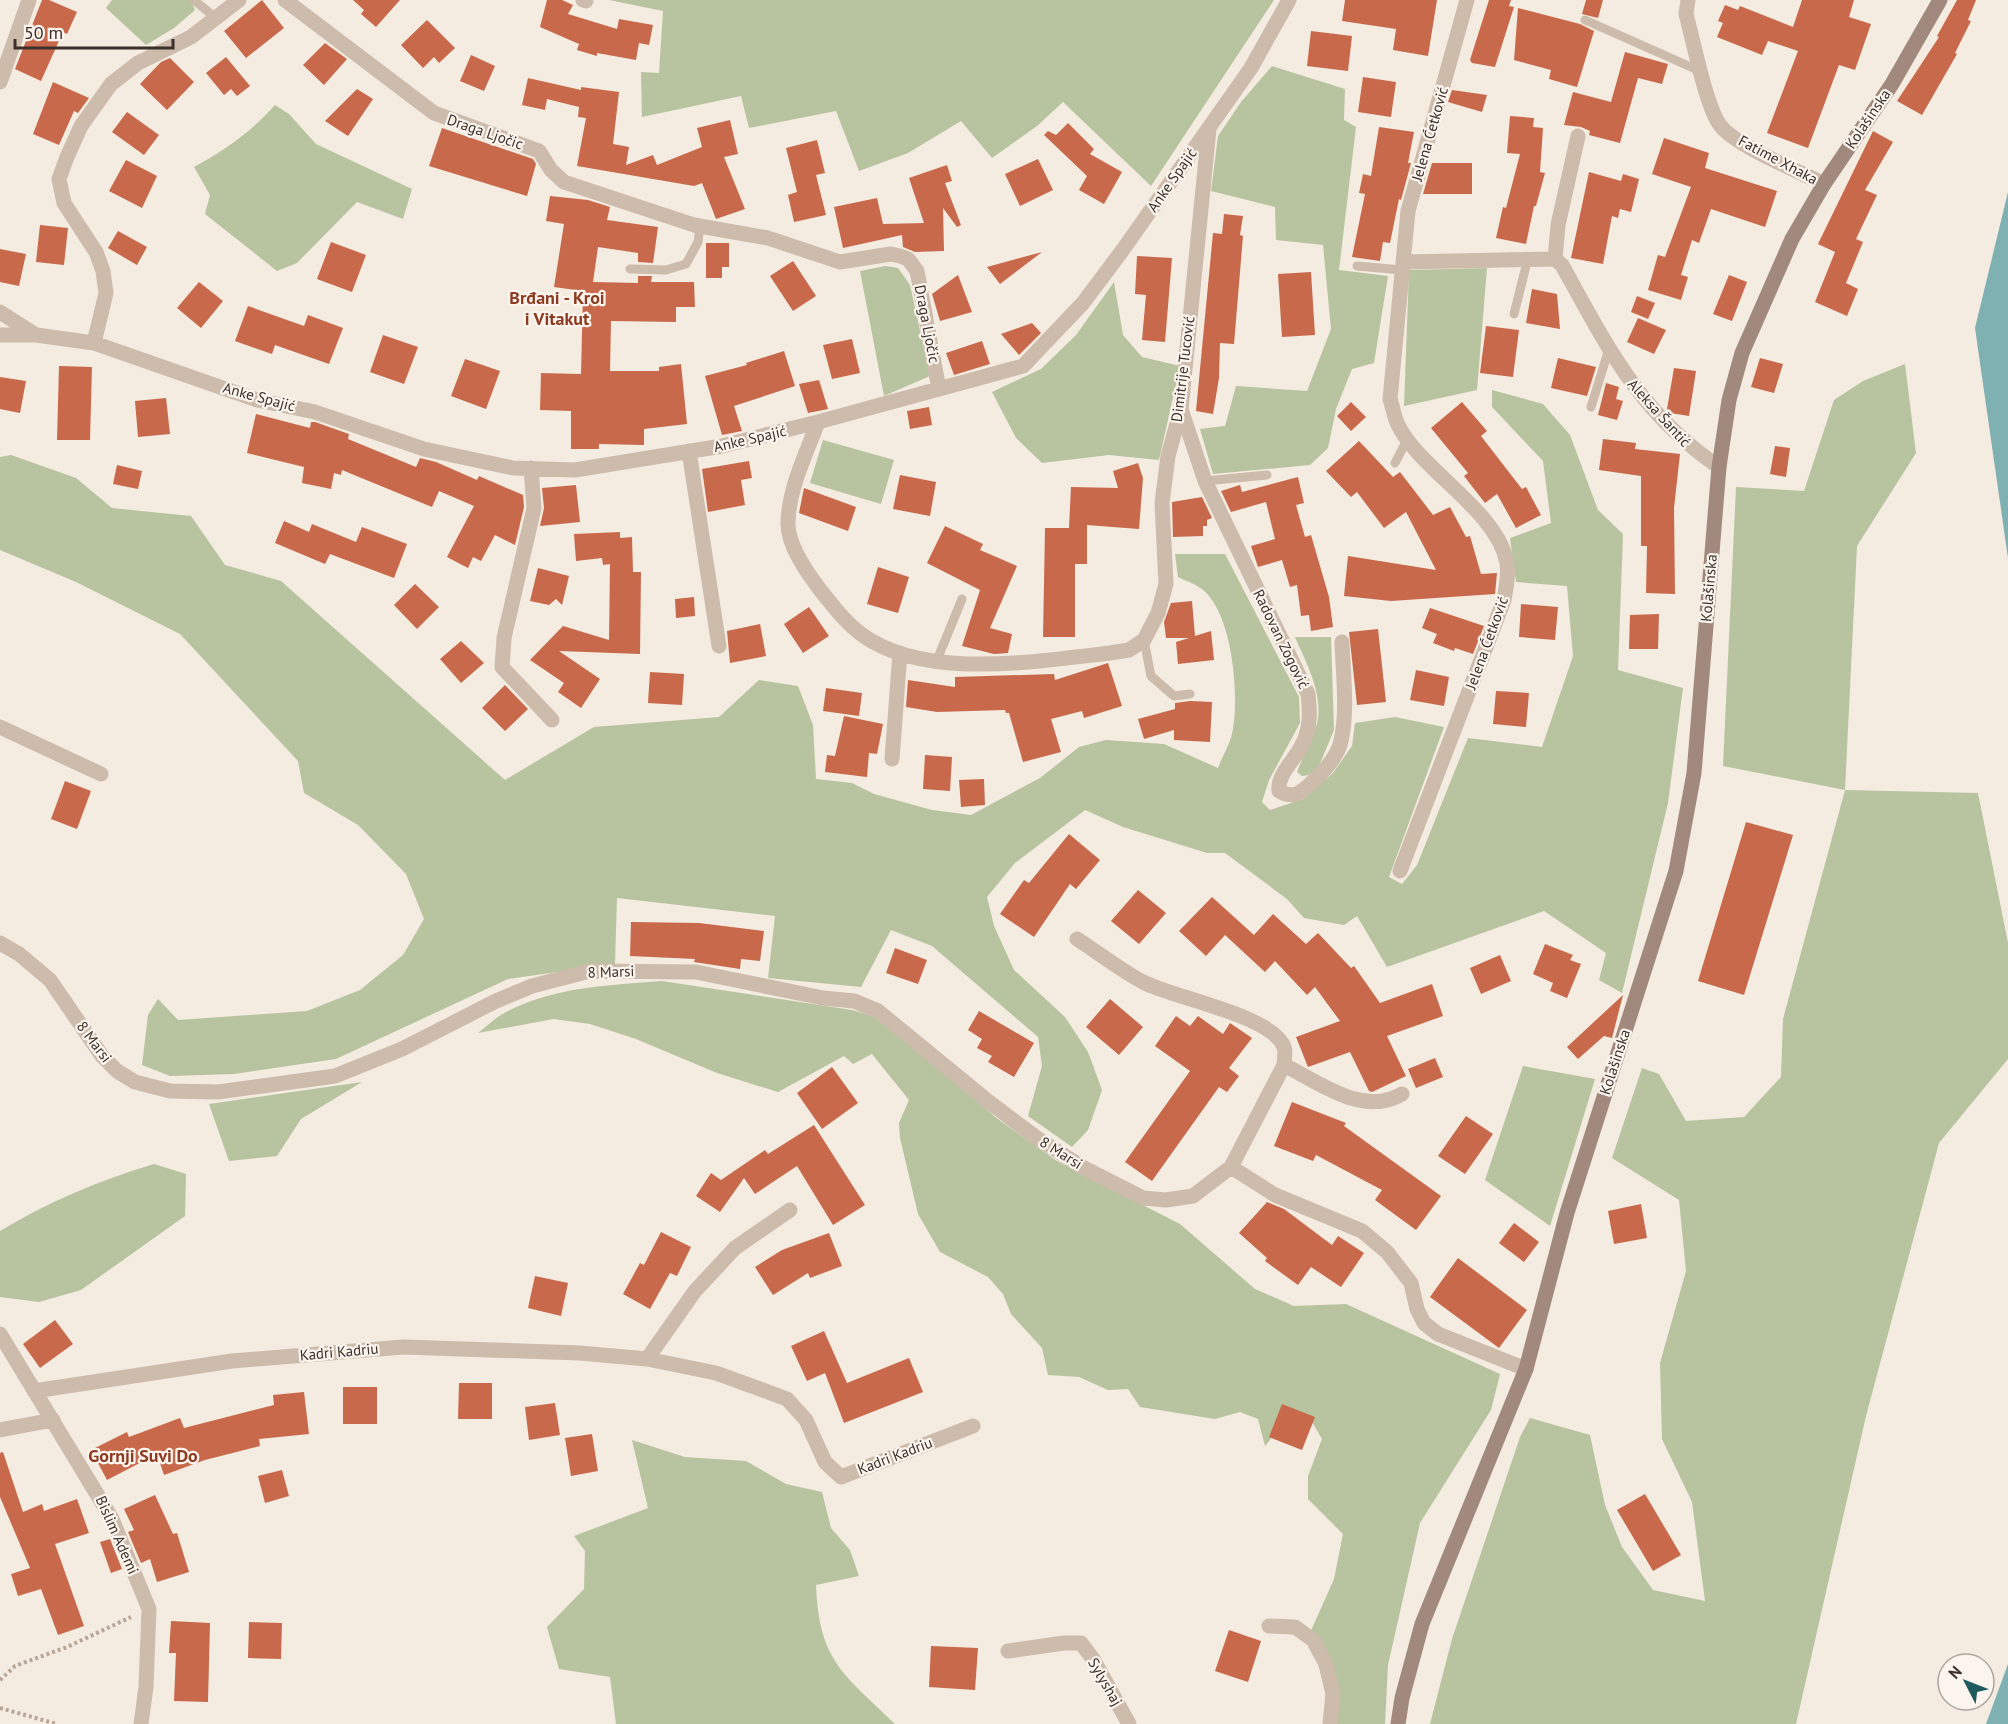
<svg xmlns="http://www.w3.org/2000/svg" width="2008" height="1724" viewBox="0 0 2008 1724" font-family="'PT Sans',sans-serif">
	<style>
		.green { fill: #b8c4a0 }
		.water { fill: #7fb0b2 }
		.building { fill: #c8694b }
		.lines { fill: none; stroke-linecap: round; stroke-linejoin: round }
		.path { stroke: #b9a596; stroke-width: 4; stroke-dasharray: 3 3; stroke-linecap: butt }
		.service { stroke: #cdbbac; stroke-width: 9 }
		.minor { stroke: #cdbbac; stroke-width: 15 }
		.secondary { stroke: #a18a7d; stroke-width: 15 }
		.labels { text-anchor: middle; stroke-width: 4.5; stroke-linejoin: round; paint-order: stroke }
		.street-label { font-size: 15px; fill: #3b302b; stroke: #fbf5ee }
		.quarter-label { font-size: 18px; font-weight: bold; fill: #8c3b22; stroke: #fbf5ee }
	</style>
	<rect width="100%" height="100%" fill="#f4ebe1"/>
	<path class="green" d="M112 0H191L195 10 174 28 146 45 106 8Z
		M609 0H1274L1151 186 1063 102 1037 126 992 158 961 121 908 153 859 171 836 111 749 128 741 96 642 117 641 72 659 73 663 11Z
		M1272 66 1345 89 1344 120 1356 127 1339 270 1388 276 1374 363 1352 369 1336 409 1328 448 1310 465 1213 474 1200 429 1225 426 1236 386 1307 391 1331 329 1323 245 1276 240 1275 207 1211 191 1218 136 1241 102Z
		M275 105 289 114 316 144 412 189 403 219 357 202 297 263 277 271 205 214 210 195 194 167C225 150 251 132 275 105Z
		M885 266 898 268 910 285 930 376 884 396 860 271Z
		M1487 268 1477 390 1404 406 1409 270Z
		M1114 282 1123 335 1142 357 1180 366 1159 460 1109 455 1042 463 1016 438 992 392 1041 369 1076 335Z
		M1905 364 1916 453 1857 546 1845 790 1978 793 2008 943V1059L1939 1143 1866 1416 1796 1724H1430L1452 1639 1520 1437 1530 1418 1590 1435 1605 1505 1622 1547 1653 1590 1705 1601 1692 1502 1662 1439 1660 1363 1686 1271 1679 1200 1612 1158 1642 1068 1659 1074 1686 1121 1744 1117 1781 1077 1783 1019 1845 790 1723 766 1736 487 1804 491 1834 400 1863 381Z
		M1492 390 1543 404 1570 435 1598 510 1623 534 1618 670 1683 688 1668 803 1622 993 1599 980 1606 953 1544 911 1387 967 1357 916 1344 925 1304 918 1287 899 1225 853H1207L1123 827 1085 810 1015 863 987 897 994 926 1014 970 1065 1017 1088 1052 1102 1090 1088 1130 1072 1147 1028 1116 1042 1066 1038 1037 932 946 891 930 861 987 768 978 775 916 617 898 615 964 508 979 336 1059 234 1074 170 1076 142 1065 148 1015 158 999 178 1020 307 1011 360 990 403 955 424 919 406 874 358 825 304 793 298 761 180 634 76 582 0 550V457L11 455 76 478 112 508 191 516 225 565 281 581 505 780 594 727 719 717 759 680 798 686 813 725 816 779 852 783 874 794 932 810 971 815 1040 778 1079 747 1106 740 1164 744 1218 768C1222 757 1229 746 1232 734 1240 699 1233 614 1203 590 1196 584 1186 581 1178 577L1175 554H1225L1299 697 1300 723 1269 780 1262 802 1270 810 1303 799 1333 773 1352 746 1355 723 1395 717 1444 727 1389 877 1402 884 1417 865 1468 738 1542 747 1573 656 1567 586 1516 582 1510 538 1551 523 1543 461 1492 407Z
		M823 440 894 460 881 504 810 483Z
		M1295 637H1331L1334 730 1319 766 1310 775 1302 776 1297 772C1303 756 1312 740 1317 724 1324 694 1306 663 1295 637Z
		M662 981 852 1010 879 1018 928 1056 995 1117 1057 1161 1180 1224 1255 1289 1294 1306 1346 1304 1500 1374 1491 1410 1420 1523 1388 1665 1385 1724H1334L1310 1633 1334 1579 1343 1534 1308 1499V1476L1322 1439 1309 1417H1289L1265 1446 1258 1419 1240 1412 1215 1419 1140 1407 1128 1389 1108 1390 1079 1377 1048 1375 1042 1348 1011 1314 1003 1294 988 1277 940 1252 918 1214 900 1138 899 1123 909 1100 872 1054 853 1064 844 1056 778 1092 717 1073 636 1039 590 1024 554 1019 478 1033C487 1026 497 1016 508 1011 555 987 610 985 662 981Z
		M1523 1066 1595 1079 1550 1226 1485 1180Z
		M362 1082 301 1119 277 1156 229 1161 209 1104Z
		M154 1164 186 1174 185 1216 81 1290 39 1302 0 1297V1231C48 1202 100 1180 154 1164Z
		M632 1440 685 1457 746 1461 786 1484 822 1492 831 1528 850 1550 859 1576 816 1585C819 1662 844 1674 895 1724H616L610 1677 559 1669 547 1627 584 1589 585 1551 574 1536 648 1508Z"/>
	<path class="water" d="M2008 192V558L1975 328Z
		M2008 1664V1724H1986Z"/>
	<path class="building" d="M42 0H49L77 12 67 34 63 32 41 81 15 69Z
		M262 0 284 28 246 58 224 31Z
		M353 0H400L376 27 361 14 364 10Z
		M547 0H562L573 5 568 14 617 29 619 19 653 25 649 45 639 43 636 60 597 53V56L577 50 579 44 540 27Z
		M1345 0H1437L1428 56 1393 50 1396 29 1342 21Z
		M1489 0H1511L1509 6 1514 7 1495 67 1472 63 1470 60Z
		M1586 0H1603L1598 18 1582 14Z
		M1802 0H1854L1849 17 1871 24 1855 70 1839 65 1808 148 1767 133 1798 51 1768 41 1762 55 1717 37 1723 23 1718 21 1725 5 1738 10 1740 6 1793 27Z
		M1957 0H1976L1968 20 1971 21 1955 53 1957 54 1922 115 1897 101 1939 37 1937 36Z
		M1518 8 1580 24 1594 31 1577 87 1549 79 1551 70 1514 60Z
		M427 20 455 48 439 63 434 57 423 68 401 45Z
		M1311 31 1352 36 1348 71 1307 66Z
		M325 43 347 59 324 85 303 65Z
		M1625 52 1668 64 1662 84 1638 78 1620 143 1589 135 1590 131 1581 127 1564 125 1573 92 1611 102Z
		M471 55 495 66 484 91 460 81Z
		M226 57 250 86 237 96 231 89 224 95 206 73Z
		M170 58 194 82 167 110 140 84 161 62Z
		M1363 77 1396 82 1391 117 1358 112Z
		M528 78 581 90V87L619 92 613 144 629 147 626 165 653 155 657 165 702 147 697 128 730 120 738 154 724 157 745 209 716 219 702 183 694 186 577 166 586 118 578 117 579 107 547 99 545 110 522 105Z
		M53 82 89 98 78 113 74 111 59 145 33 134Z
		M357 89 373 99 348 136 325 121Z
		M1452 90 1487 95 1482 112 1448 102Z
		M127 112 159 135 144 155 112 132Z
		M1510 116 1534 118 1533 127 1543 128 1540 172 1545 173 1536 206H1534L1526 244 1496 238 1503 207 1506 208 1520 154 1507 153Z
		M1068 123 1094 149 1090 154 1122 172 1104 204 1079 190 1087 176 1044 135 1048 131 1056 135Z
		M1379 127 1414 132 1408 163H1411L1401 200 1399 199 1390 243 1383 242 1380 261 1352 257 1365 194 1359 193 1363 174 1371 176Z
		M442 128 533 159 536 164 527 196 429 166Z
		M1873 131 1893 142 1865 190 1877 195 1856 239 1863 242 1846 283 1858 289 1847 316 1815 302 1835 252 1818 244Z
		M1664 138 1709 153 1705 168 1777 191 1765 227 1711 209 1699 243 1692 240 1681 275 1688 277 1681 300 1648 290 1658 255 1665 257 1691 187 1652 174Z
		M817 140 825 173 816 175 826 215 794 222 788 195 797 192 786 148Z
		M1038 159 1053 190 1020 206 1005 174Z
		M126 160 157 176 142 208 109 191Z
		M1432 163H1472V194H1423Z
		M947 165 952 181 945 183 961 225 957 227 943 208 944 251 915 252 903 247 902 235 843 248 834 207 877 198 883 224 924 223 909 178Z
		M1589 172 1621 181 1623 174 1639 179 1631 212 1620 209 1618 218 1612 216 1603 264 1571 258Z
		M550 196 588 200 610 207 607 220 658 227 653 263 638 262V253L598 247 593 282 638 283V276H652L651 282H694L695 307H676V322L611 321 610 371H659V367L681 364 687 424 644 429V445L599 444V449H571V411L540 410 541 373 581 374 583 291 554 287 564 224 546 221Z
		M1224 214 1243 216 1240 235 1243 236 1234 344 1220 343 1219 378 1213 414 1196 411 1213 233 1222 234Z
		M40 225 68 228 64 265 36 262Z
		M118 231 147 247 137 265 108 248Z
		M331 242 366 255 352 292 317 279Z
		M706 243H729V267H722V278H706Z
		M0 249 26 254 19 286 0 282Z
		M1042 252 1000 284 987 267Z
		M1137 256 1172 258 1165 342 1142 340 1146 295 1135 294Z
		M793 261 816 296 793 311 770 276Z
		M1311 272 1315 335 1282 337 1278 274Z
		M958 275 972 312 940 321 932 294Z
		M1729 275 1747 282 1732 321 1713 314Z
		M199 282 223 301 201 328 177 308Z
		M1532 289 1557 294 1560 329 1526 323Z
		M1637 296 1655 303 1648 319 1631 312Z
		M248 306 304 326 308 315 343 328 329 364 275 345 272 354 235 341Z
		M1638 318 1666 330 1654 354 1627 342Z
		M1032 323 1041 333 1019 355 1001 334Z
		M1486 326 1519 330 1513 377 1480 373Z
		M383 335 418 347 404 384 370 372Z
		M852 339 860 373 832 379 823 345Z
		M982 341 990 364 954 375 946 353Z
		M784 351 795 386 734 406 742 431 722 435 705 376 747 365 746 363Z
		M1558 358 1596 367 1587 396 1551 388Z
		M1760 358 1783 364 1774 393 1751 387Z
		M465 359 500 371 486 409 451 396Z
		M59 366 92 367 90 440H57Z
		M1674 368 1696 371 1689 416 1670 413 1667 409Z
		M0 377 26 381 20 413 0 409Z
		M819 380 828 409 808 413 799 384Z
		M1606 383 1619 387 1616 399 1623 401 1617 420 1598 415Z
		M166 398 170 434 138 437 135 401Z
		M1351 402 1366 417 1351 431 1337 416Z
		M1462 402 1487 431 1481 436 1522 489 1526 487 1541 515 1516 528 1497 494 1485 503 1464 476 1468 473 1431 428Z
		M929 407 932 425 910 429 907 411Z
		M256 414 310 428 311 422H315L349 434 348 439 416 467 420 458 436 462 477 480 479 476 523 495 524 507 515 545 495 535 481 561 473 557 468 568 447 557 474 506 439 491 432 507 342 470 341 475 334 473 331 489 302 483 304 467 247 453Z
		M1603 439 1636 443 1635 449 1680 454 1674 508 1675 594 1646 593 1647 546H1641V476L1599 470Z
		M1359 441 1393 477 1400 472 1433 515 1450 507 1466 537 1470 536 1481 574 1497 573 1495 594 1391 601 1344 596 1348 556 1436 570 1406 512 1384 528 1357 492 1351 497 1326 471Z
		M1775 446 1790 448 1786 477 1770 474Z
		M749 461 752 478 741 480 745 505 708 512 702 469Z
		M1138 463 1143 478 1139 529 1087 525V564H1075V637H1043L1045 528H1069L1071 487 1118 488 1113 471Z
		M117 465 142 471 138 489 113 484Z
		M900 475 936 482 930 516 893 509Z
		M1298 477 1304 503 1296 505 1305 537 1311 535 1329 597 1333 627 1311 631 1309 615 1301 616 1297 585 1290 587 1282 560 1258 567 1251 546 1275 539 1266 502 1231 512 1221 491 1240 485 1242 492Z
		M576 485 580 522 540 526 544 508 542 488Z
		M804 488 856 507 848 531 799 513Z
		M1202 497 1212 518 1207 520V526H1203V536L1173 537 1172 502Z
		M284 521 309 532 312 524 356 542 362 527 407 544 394 578 330 554 325 564 275 543Z
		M945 526 983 544 980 550 1017 566 990 628 1012 634 1008 653 994 654 962 646 980 590 927 563Z
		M620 532V538L632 537 633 572H641L640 654 559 651 600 679 581 708 558 692 564 683 530 660 563 626 609 640 610 564 603 565 602 558 576 561 574 534Z
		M878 567 909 577 898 613 867 604Z
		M538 568 569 576 562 605 556 599 549 605 530 601Z
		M415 584 439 607 417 629 394 605Z
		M694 597 695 616 676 618 675 599Z
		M1192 601 1195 636 1211 631 1214 660 1178 664 1176 642 1189 638H1166L1164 622 1171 603Z
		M1521 604 1558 607 1555 640 1519 637Z
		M809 607 829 636 803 653 784 624Z
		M1430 608 1484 626 1473 654 1455 648 1454 651 1433 643 1437 634 1422 628Z
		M1659 614 1658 649H1629L1630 615Z
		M760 624 766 656 730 663 727 631Z
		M1378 629 1386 702 1357 705 1349 632Z
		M461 641 484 663 461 683 440 659Z
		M1108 663 1122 706 1084 718 1082 711 1051 719 1061 752 1023 762 1009 713H1006L1005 710 937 712 906 707 908 680 955 687V677L1054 674 1055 680Z
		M1416 670 1449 677 1444 706 1410 700Z
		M650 672 684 674 682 705 648 703Z
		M505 685 528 709 505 731 482 708Z
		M826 688 862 693 859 716 823 711Z
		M1496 691 1529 693 1526 727 1493 724Z
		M1190 701 1212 702 1210 742 1174 740V730L1144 739 1138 719 1175 709V703Z
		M844 716 883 724 877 754 869 753 867 777 825 772 827 755 835 756Z
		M925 755 952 757 950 791 923 789Z
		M984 779 985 805 961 807 959 780Z
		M65 781 91 791 77 829 51 819Z
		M1746 822 1793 835 1744 995 1698 981Z
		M1069 834 1100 860 1076 889 1070 884 1034 937 1000 914 1024 880 1029 883Z
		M1138 890 1166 913 1139 944 1111 921Z
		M1212 897 1254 935 1273 914 1306 944 1318 933 1351 968 1354 966 1380 1003 1432 984 1443 1016 1387 1036 1406 1076 1372 1092 1369 1091 1350 1052 1308 1067 1296 1037 1340 1021 1315 987 1307 995 1275 961 1265 972 1225 935 1206 956 1179 931Z
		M631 922 699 923 764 931 760 961 741 959 740 969 694 962 695 959 630 956Z
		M1545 944 1573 955 1570 960 1581 964 1567 998 1550 991 1553 983 1533 974Z
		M895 948 927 960 918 984 886 973Z
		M1500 955 1511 981 1481 994 1470 968Z
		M1623 995 1612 1038 1604 1036 1578 1059 1567 1047Z
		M1110 999 1143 1027 1119 1055 1086 1027Z
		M979 1011 1034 1043 1014 1077 988 1062 992 1056 977 1048 982 1039 968 1030Z
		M1176 1016 1190 1026 1198 1016 1223 1034 1230 1023 1252 1038 1229 1068 1239 1076 1227 1092 1219 1087 1152 1181 1125 1162 1190 1071 1155 1046Z
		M1435 1058 1443 1077 1416 1088 1408 1069Z
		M832 1067 858 1103 822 1129 797 1093Z
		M1292 1102 1346 1123 1344 1126 1441 1196 1416 1230 1375 1200 1382 1190 1316 1155 1313 1161 1274 1146Z
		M1466 1116 1493 1134 1465 1174 1438 1156Z
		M814 1125 865 1205 833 1225 797 1166 755 1194 744 1178 720 1212 696 1196 711 1173 721 1180 765 1150 768 1154Z
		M1267 1202 1284 1209 1332 1245 1338 1236 1364 1253 1341 1287 1311 1267 1298 1285 1265 1261 1267 1258 1239 1233Z
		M1641 1204 1647 1238 1614 1244 1608 1211Z
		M1514 1223 1539 1242 1524 1262 1499 1243Z
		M661 1232 691 1247 677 1276 670 1273 650 1309 623 1294 640 1263 644 1265Z
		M829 1233 842 1266 810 1278 808 1273 773 1295 755 1267 782 1250Z
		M1458 1258 1527 1310 1499 1348 1430 1297Z
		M535 1276 568 1283 561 1316 528 1308Z
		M55 1320 73 1344 40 1368 23 1344Z
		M824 1331 847 1383 909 1358 923 1392 844 1423 825 1373 807 1381 791 1346Z
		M459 1383H492V1419H458Z
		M343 1387H377V1424H343Z
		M304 1392 309 1434 259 1439 260 1446 205 1460 164 1475 157 1454 107 1480 91 1450 127 1432 129 1437 180 1418 184 1428 274 1405 273 1395Z
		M555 1403 560 1435 529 1440 525 1407Z
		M1282 1404 1315 1417 1302 1450 1269 1437Z
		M592 1434 598 1471 571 1476 565 1438Z
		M3 1452 23 1512 42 1504 44 1511 77 1499 89 1533 55 1544 84 1626 58 1635 41 1589 18 1596 11 1574 30 1568 0 1497V1453Z
		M282 1470 289 1496 265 1503 258 1476Z
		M1645 1494 1681 1555 1653 1571 1617 1510Z
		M155 1495 173 1534 177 1533 189 1572 157 1582 150 1559 141 1563 128 1532 134 1530 124 1509Z
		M110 1539 122 1569 111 1573 100 1542Z
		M171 1621 210 1623 208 1702 174 1701 176 1653H169Z
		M249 1622 282 1623 281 1659 248 1658Z
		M1229 1630 1261 1641 1248 1682 1215 1671Z
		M931 1646 978 1648 975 1690 929 1687Z"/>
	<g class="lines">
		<path class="path" d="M0 1680 15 1666 67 1647 131 1617
			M0 1708 57 1724"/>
		<path class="service" d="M194 0 217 19
			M1585 20 1700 71
			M1357 266 1402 270
			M630 269 666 270 686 264 698 242 700 226
			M1514 314 1528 258
			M1591 407 1609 349
			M1395 463 1408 438
			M1205 481 1267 475
			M1144 640 1151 676 1174 696 1190 694
			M937 660 962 599"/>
		<path class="minor" d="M285 0 434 113 539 151 551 170 564 182 694 225 768 238 840 262 891 254 900 256 908 259 917 271 939 389
			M583 0 586 1
			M1688 0 1686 14C1693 39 1706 107 1720 125 1735 146 1799 171 1824 184
			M0 82 29 0
			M1555 259 1558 225 1578 136
			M1403 262 1555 259 1562 265C1607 346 1639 413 1719 467
			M0 312 36 335
			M0 335H36L94 343 257 400 315 412 424 449 513 468 575 470 722 446 818 422 1023 366 1083 303 1122 251 1251 68 1289 0
			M94 343 106 293 103 271 96 252 64 203 59 179 67 157 81 126 111 84 138 63 191 37 239 0
			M1181 409 1205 481 1308 694C1310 712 1311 728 1302 745 1295 760 1277 774 1279 791 1291 798 1298 795 1308 786 1320 776 1338 757 1341 741 1348 710 1343 674 1342 642
			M818 422C806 454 789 488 788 522 787 545 808 574 821 591 834 607 845 622 861 634 924 681 1037 661 1110 653L1129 650 1144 640 1158 613 1166 584 1162 503 1168 456 1181 409 1209 129
			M689 451 719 646
			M531 468 534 508 504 638 502 667 552 720
			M0 727 101 774
			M892 759 900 653
			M1400 871 1504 600C1506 588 1509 575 1507 563 1498 511 1421 471 1398 425 1394 417 1393 407 1390 399L1408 211 1467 0
			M1077 939C1099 953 1120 970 1143 982 1173 998 1272 1015 1284 1047 1286 1052 1284 1060 1284 1065L1231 1167 1275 1195 1362 1231 1387 1252 1411 1283 1417 1309 1424 1323 1438 1334 1526 1369
			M0 943 19 954 50 980 102 1056 117 1071 135 1082 170 1091 218 1092 335 1076 402 1049 496 1001 532 986 590 971 696 972 823 998 854 1001 878 1011 989 1102 1037 1138 1082 1167 1143 1198 1166 1200 1193 1196 1231 1167
			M1284 1065C1320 1083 1363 1117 1402 1094
			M0 1334 112 1519 149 1609 146 1687 141 1724
			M647 1359 695 1291 735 1248 790 1210
			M34 1391 232 1361 403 1347 580 1353 647 1359 716 1373 787 1399 806 1420 825 1462 841 1477 973 1426
			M0 1430 53 1420
			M1269 1626 1295 1627 1313 1640 1326 1664 1333 1694 1330 1724
			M1008 1651 1064 1643H1081L1093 1659 1129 1724"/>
		<path class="secondary" d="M1398 1724 1402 1698 1422 1624 1526 1369 1567 1213 1676 871 1694 773 1719 467 1729 400 1742 353 1792 239 1824 184 1892 84 1940 0"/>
	</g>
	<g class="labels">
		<g class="street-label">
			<text transform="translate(1868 119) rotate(-56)" y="5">Kolašinska</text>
			<text transform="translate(485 132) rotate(19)" y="5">Draga Ljočic</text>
			<text transform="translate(1430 134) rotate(-74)" y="5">Jelena Ćetković</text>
			<text transform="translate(1778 160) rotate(28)" y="5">Fatime Xhaka</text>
			<text transform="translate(1172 180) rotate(-55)" y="5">Anke Spajić</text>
			<text transform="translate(927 324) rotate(79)" y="5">Draga Ljočic</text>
			<text transform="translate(1183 369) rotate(-83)" y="5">Dimitrije Tucović</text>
			<text transform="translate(259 397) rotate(15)" y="5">Anke Spajić</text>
			<text transform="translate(1659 413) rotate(48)" y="5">Aleksa Šantić</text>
			<text transform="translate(750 439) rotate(-13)" y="5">Anke Spajić</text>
			<text transform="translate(1709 588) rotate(-85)" y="5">Kolašinska</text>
			<text transform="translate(1281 639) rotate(64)" y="5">Radovan Zogović</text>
			<text transform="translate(1487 643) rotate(-70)" y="5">Jelena Ćetković</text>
			<text transform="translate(611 972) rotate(-2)" y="5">8 Marsi</text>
			<text transform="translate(94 1042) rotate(53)" y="5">8 Marsi</text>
			<text transform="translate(1615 1062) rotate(-72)" y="5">Kolašinska</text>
			<text transform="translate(1061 1153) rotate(32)" y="5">8 Marsi</text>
			<text transform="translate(339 1352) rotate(-5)" y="5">Kadri Kadriu</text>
			<text transform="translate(895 1456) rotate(-21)" y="5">Kadri Kadriu</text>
			<text transform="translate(117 1535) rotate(66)" y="5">Bislim Ademi</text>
			<text transform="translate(1105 1682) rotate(60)" y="5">Sylyshaj</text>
		</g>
		<g class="quarter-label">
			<text x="557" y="304">Brđani - Kroi<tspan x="557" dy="21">i Vitakut</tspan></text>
			<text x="143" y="1462">Gornji Suvi Do</text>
		</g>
	</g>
	<g transform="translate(1966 1682) rotate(312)"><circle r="28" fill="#fbf5ee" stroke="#aea6a0" stroke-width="1.5"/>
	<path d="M0-4.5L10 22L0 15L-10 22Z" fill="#1f5a5e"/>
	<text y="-9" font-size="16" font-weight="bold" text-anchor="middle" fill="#3b302b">N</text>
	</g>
	<path d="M15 39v9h158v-9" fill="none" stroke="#3b302b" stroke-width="3"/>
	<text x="24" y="39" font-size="18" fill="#3b302b" stroke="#fbf5ee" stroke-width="4.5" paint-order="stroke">50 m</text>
</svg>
